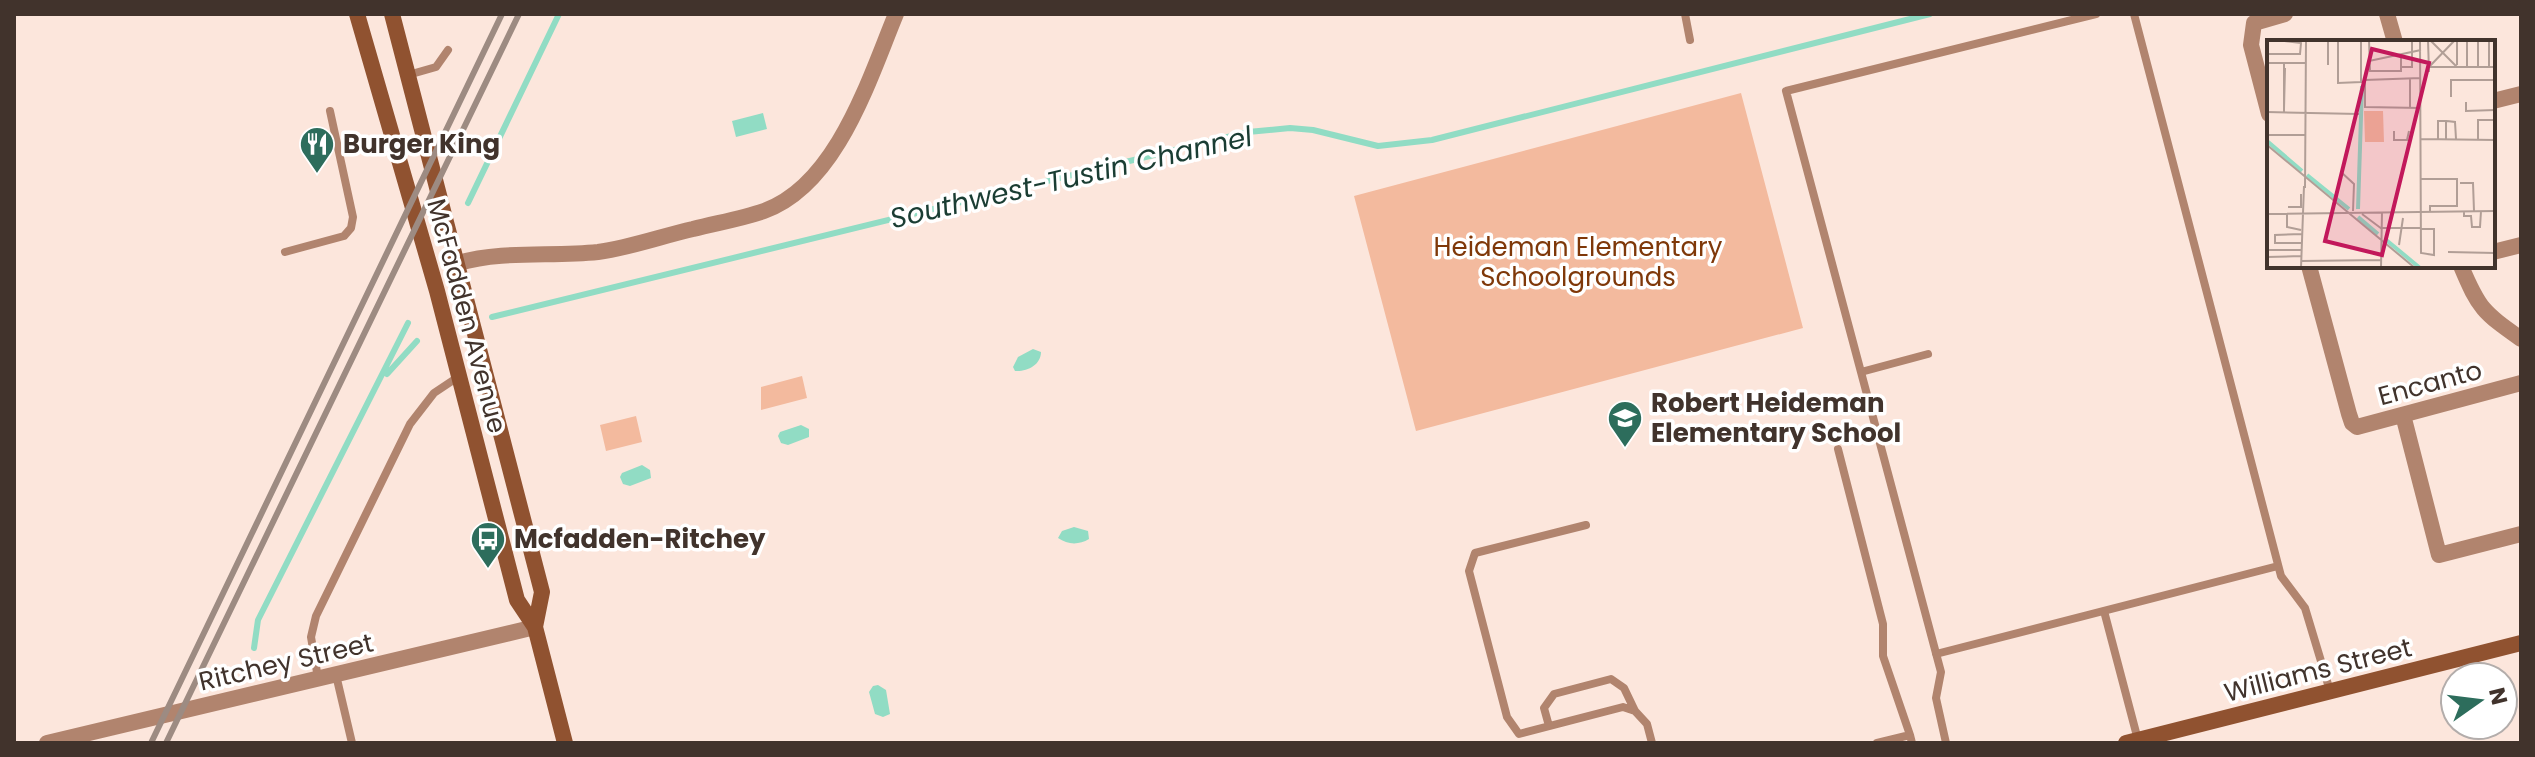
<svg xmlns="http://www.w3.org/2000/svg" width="2535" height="757" viewBox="0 0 2535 757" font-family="Poppins,sans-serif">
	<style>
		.green { fill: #f3ba9e }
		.water { fill: #91dcc4 }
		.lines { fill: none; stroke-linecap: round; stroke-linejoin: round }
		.stream { stroke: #91dcc4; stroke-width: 6 }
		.lane { stroke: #b1846e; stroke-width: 8 }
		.street { stroke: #b1846e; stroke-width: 16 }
		.secondary { stroke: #905230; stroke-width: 16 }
		.rail { stroke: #9d8b82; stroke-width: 6 }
		.labels { text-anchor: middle; stroke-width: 7; stroke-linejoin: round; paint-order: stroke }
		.poi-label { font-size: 26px; font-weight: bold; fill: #41332c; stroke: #fff; text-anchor: start }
		.park-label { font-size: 26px; fill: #7f3809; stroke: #fff }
		.street-label { font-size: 26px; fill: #41332c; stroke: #fff }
		.water-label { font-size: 28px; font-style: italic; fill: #1a3d33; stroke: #fff }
		.inset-river { fill: none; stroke: #91dcc4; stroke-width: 4 }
		.inset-road { fill: none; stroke: #b19e96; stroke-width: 2 }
		.view { fill: #c2185b; fill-opacity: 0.15; stroke: #c2185b; stroke-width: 4 }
		.inset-edge { fill: none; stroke: #41332c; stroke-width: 4 }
	</style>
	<rect width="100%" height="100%" fill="#fce6dc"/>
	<path class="green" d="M1741 93 1803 328 1416 431 1354 196Z
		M802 376 807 398 761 410V387Z
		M636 416 642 442 606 451 600 425Z"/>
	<path class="water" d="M763 113 767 129 736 137 732 121Z
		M1033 349 1041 352C1041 365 1027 372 1015 371L1013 367 1018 357Z
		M801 425 809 429V437L788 445 781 443 778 436 780 432Z
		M642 465 650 470 651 478 630 486 623 484 620 477 622 473Z
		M1074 527 1088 531 1089 539C1079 545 1068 545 1058 538L1062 531Z
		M878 685 886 690 890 714 883 717 875 714 869 692 873 686Z"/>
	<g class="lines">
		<path class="stream" d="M468 203 559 14
			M492 317 1248 132 1290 128 1313 130 1378 146 1432 140 1930 14
			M387 374 417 341
			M254 648 258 620 408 323"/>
		<path class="lane" d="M1685 14 1690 40
			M2134 14 2281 576 2305 608 2330 691
			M408 75 436 67 448 50
			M285 252 344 236 351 228 353 217 330 111
			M1861 372 1928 354
			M1838 449 1883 624V656L1910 735
			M1586 525 1475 553 1469 571 1507 717 1519 734 1623 707 1635 711
			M2104 611 2138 740
			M1936 654 2278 566
			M336 675 352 743
			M318 678 311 637 316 616 410 424 434 393 458 377
			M1549 726 1544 708 1554 694 1611 679 1624 688 1635 711 1647 724 1652 743
			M1877 743 1910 735 1912 743
			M1946 743 1936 698 1941 672 1786 91 2096 14"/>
		<path class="street" d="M2387 14 2395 42
			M2493 101 2521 94
			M2269 114 2251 45 2254 23 2285 14
			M2493 252 2521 245
			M458 263C504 250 551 257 598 252 629 248 662 236 693 229 716 223 741 219 764 211 837 185 869 79 896 14
			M2309 266 2349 414 2352 423 2357 427 2521 383
			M2461 266C2479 309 2483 312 2521 339
			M2403 415 2439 555 2521 534
			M47 743 535 627"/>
		<path class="secondary" d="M357 14 437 291 517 600 535 627 565 743
			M392 14 542 592 535 627
			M2126 743 2521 643"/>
		<path class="rail" d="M151 743 502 14
			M166 743 519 14"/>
	</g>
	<defs>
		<g id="restaurant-pin" transform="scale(1.8)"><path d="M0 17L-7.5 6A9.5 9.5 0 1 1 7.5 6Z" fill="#2d6d5c" stroke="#fff"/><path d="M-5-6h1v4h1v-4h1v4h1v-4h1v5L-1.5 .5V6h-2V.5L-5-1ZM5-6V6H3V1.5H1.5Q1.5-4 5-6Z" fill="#fff"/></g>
		<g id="school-pin" transform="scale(1.8)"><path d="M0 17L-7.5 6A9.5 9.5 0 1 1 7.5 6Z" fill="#2d6d5c" stroke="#fff"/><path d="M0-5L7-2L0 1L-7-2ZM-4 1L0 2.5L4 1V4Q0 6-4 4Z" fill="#fff"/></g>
		<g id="bus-pin" transform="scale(1.8)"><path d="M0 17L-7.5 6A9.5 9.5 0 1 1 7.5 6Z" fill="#2d6d5c" stroke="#fff"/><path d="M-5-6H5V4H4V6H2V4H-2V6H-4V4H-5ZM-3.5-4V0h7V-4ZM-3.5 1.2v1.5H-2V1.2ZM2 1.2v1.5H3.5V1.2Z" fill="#fff"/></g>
	</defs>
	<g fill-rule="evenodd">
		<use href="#restaurant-pin" x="317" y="144"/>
		<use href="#school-pin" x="1625" y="418"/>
		<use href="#bus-pin" x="488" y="539"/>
	</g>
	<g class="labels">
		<g class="poi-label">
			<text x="343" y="153">Burger King</text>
			<text x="1651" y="412">Robert Heideman<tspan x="1651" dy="30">Elementary School</tspan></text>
			<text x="514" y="548">Mcfadden-Ritchey</text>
		</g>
		<g class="park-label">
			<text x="1578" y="256">Heideman Elementary<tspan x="1578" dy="30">Schoolgrounds</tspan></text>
		</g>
		<g class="street-label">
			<text transform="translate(467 316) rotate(75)" y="9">McFadden Avenue</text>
			<text transform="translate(2430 383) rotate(-15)" y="9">Encanto</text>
			<text transform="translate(286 662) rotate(-13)" y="9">Ritchey Street</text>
			<text transform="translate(2318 670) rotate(-14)" y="9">Williams Street</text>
		</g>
		<g class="water-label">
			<text transform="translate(1071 177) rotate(-13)" y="10">Southwest-Tustin Channel</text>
		</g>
	</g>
	<g transform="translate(2267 40)">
		<rect width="228" height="228" fill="#fce6dc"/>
		<path d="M97 71H116L117 102H98Z" fill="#f3ba9e"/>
		<path class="inset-river" d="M0 101 35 131M40 135 82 169M91 169 95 46M91 177 111 194M118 199 153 228"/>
		<path class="inset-road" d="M71 0V43L94 42V0M102 0 103 31H134V14M153 0 154 213 167 215V189H154M161 0 162 32M163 0 190 27M190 0V25M200 0V26M211 0V26M0 14H33L34 3 10 0M102 21 154 10M0 23H38M61 25V0M222 26V0M134 27H145V0M162 27H227M162 27 188 0M154 38 98 40V67L154 68M143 39V67M184 57V40H228M199 62V71L228 70M17 69 18 28M0 72 92 74M17 72V23M180 81 188 82 189 99M127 91V100H140L142 91M0 95H38M154 99 228 100M171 99V81H179V99M211 101V80H228M0 105 148 228M74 132 87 144 86 171M154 139H190V166H163V171M193 143H206L207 171M38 148 39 0M21 167H34V154M197 171V176H204L205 187H213L214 171M20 173V187L34 190M0 174 228 171M95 174 115 189M115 188H154M34 203H8V195L35 194M132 205 136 178M0 210H34M181 212 228 213M0 217 34 216M34 221 115 220M34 228 37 146M114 228 115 172"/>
		<path class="view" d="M105 9 162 23 115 215 58 201Z"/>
		<rect width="228" height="228" class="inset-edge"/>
	</g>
	<rect width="2535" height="757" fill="none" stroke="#41332c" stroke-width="32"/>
	<g transform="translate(2479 701) rotate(76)"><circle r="38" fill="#ffffff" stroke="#b3adab" stroke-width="2"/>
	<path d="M0-6L14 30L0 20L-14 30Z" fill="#2d6d5c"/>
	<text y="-12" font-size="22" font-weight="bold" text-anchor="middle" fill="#41332c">N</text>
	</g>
</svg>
